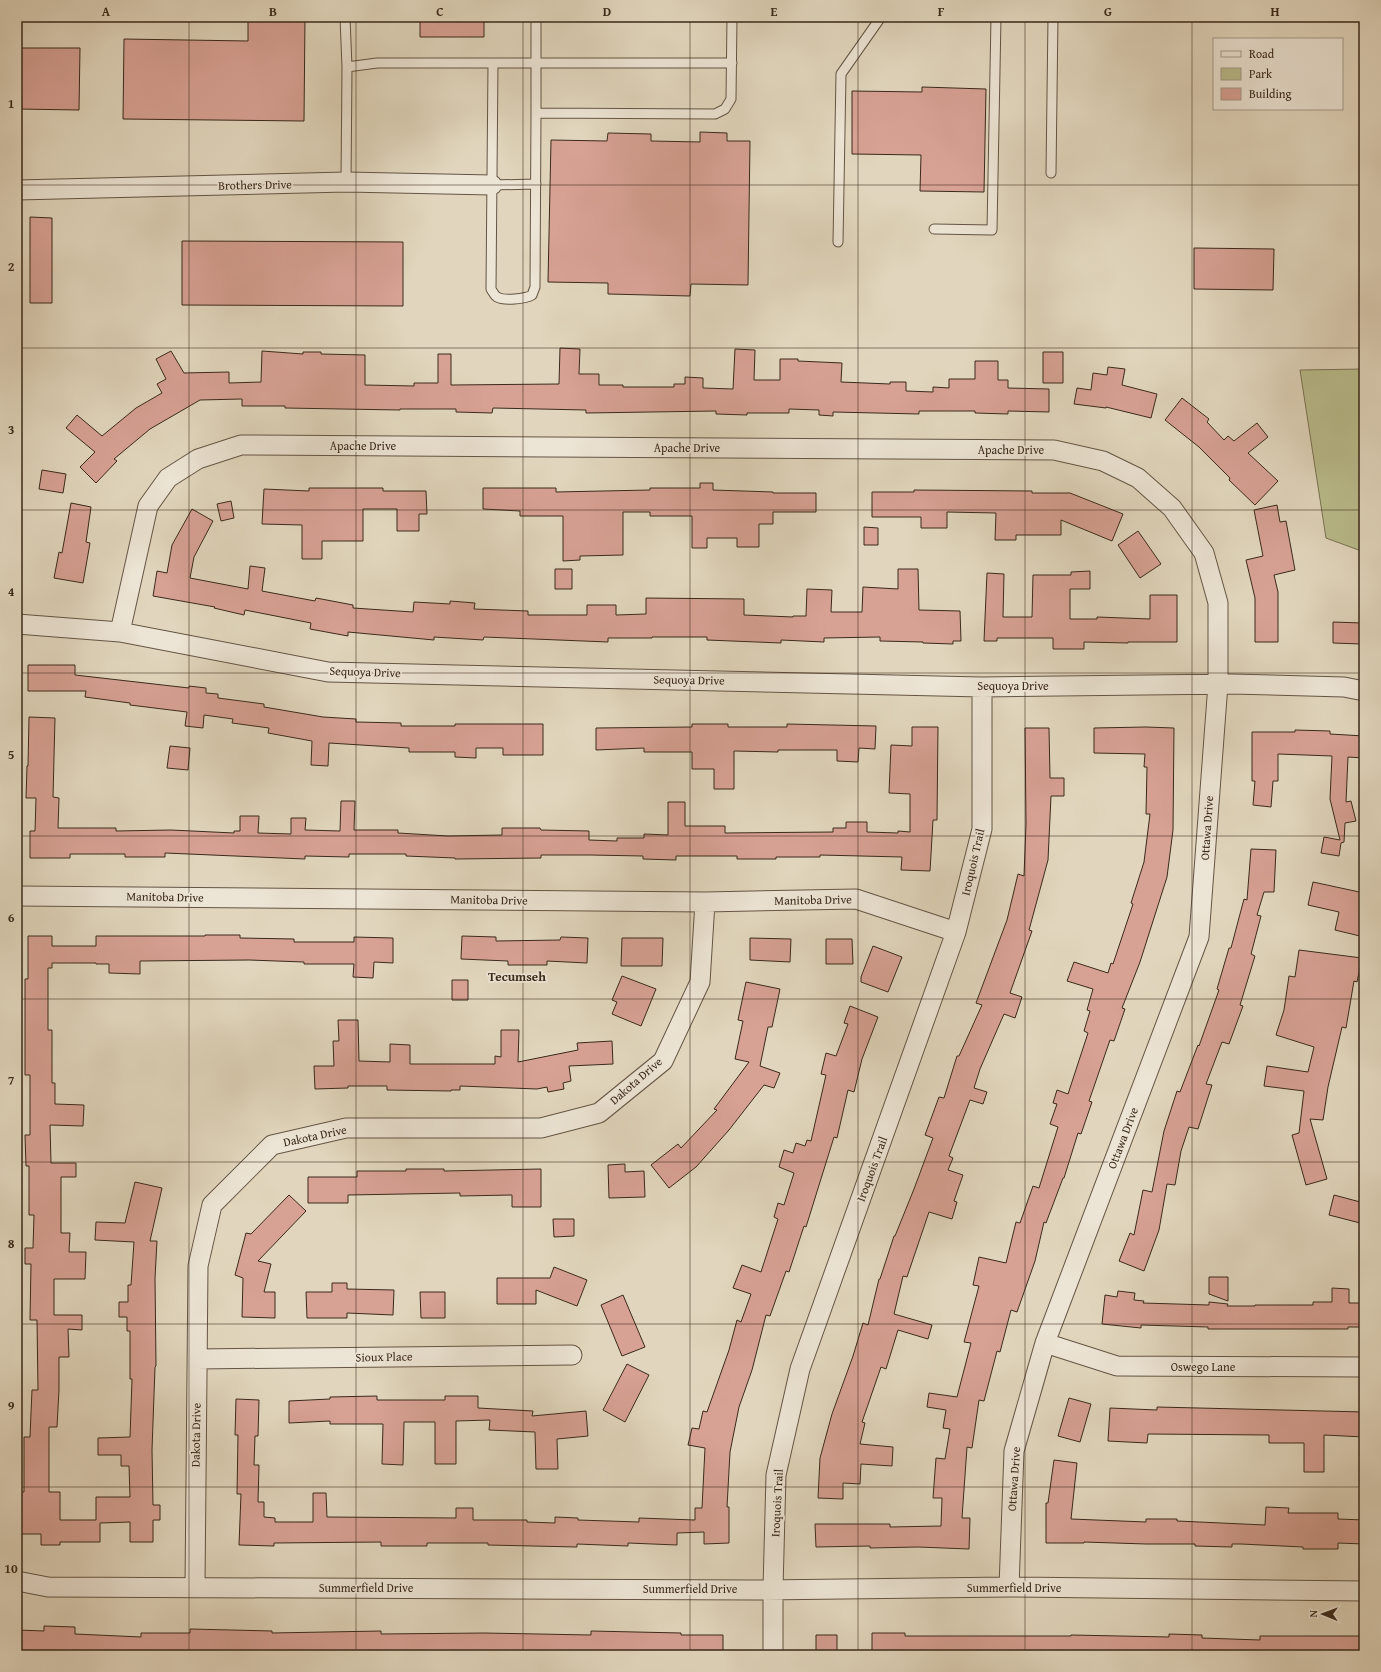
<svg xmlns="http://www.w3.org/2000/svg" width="1381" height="1672" viewBox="0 0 1381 1672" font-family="'Gentium Book Plus',serif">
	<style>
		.green { fill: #babc8c; stroke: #7a7354 }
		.building { fill: #d7a194; stroke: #3a2a1b }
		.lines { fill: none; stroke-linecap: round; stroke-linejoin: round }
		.lane-casing { stroke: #645544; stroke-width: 11 }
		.street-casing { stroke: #645544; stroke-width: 21 }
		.lane { stroke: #ece4d4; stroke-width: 9 }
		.street { stroke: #ece4d4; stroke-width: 19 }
		.grid { fill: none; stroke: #3a2a1b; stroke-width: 1; stroke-opacity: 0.55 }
		.labels { text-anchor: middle; stroke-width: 3.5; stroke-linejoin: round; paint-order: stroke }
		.street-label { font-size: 12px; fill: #3a2a1b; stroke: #ece4d4 }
		.neighbourhood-label { font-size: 13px; font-weight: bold; fill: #3a2a1b; stroke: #ece4d4 }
		.neatline { fill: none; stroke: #3a2a1b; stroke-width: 1.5 }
		.grid-label { font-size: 13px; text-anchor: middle; font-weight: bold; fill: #3a2a1b }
	</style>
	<rect width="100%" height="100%" fill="#e1d6bd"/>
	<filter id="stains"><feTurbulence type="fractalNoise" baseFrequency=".005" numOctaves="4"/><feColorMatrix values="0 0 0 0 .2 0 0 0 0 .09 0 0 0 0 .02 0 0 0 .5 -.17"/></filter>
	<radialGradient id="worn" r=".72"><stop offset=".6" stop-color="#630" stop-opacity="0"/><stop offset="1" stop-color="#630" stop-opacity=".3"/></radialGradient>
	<path class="green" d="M1364 369V552L1326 538 1300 370Z"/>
	<path class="building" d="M248 17H305L304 121 123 119 124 39 248 41Z
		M420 17H484V37H420Z
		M18 48H80L79 110 18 109Z
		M922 87 986 89 984 192 920 191 921 155 852 154V91L922 92Z
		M700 132 727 133V141H750L748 285 691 284 690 296 608 294V283L548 282 551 140 607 141 608 133 651 134V141L700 142Z
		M30 217 52 218V303H30Z
		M182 241 403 242V306L182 305Z
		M1194 248 1274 249 1273 290 1194 289Z
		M560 348 580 349 579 374H599V385H623V387H674V384H685V377L703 378V388L733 389 735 349 755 350 754 380H780V359H798V361L842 363 841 382 890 384V382H906V391L933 392V387L949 388V379H975V361H998V380H1008V388L1049 389V412L1008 411V414L975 413V411H919V414L833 412V416L819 415V410L789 409V413H747V415L716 414V411L586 413V410L493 408 492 413 456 412V409H400V410L285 408V406H242V399L200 400 150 429 114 459 117 461 96 483 80 467 95 452 66 428 77 415 102 436 136 408 162 393 157 384 166 379 156 359 171 351 184 373 229 372V383L261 382 262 351 303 354V352H321V354L365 355V385L414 386V383H438V354H451V385L559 384Z
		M1043 352H1063V383H1043Z
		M1108 367 1125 369 1122 385 1157 394 1151 418 1106 407V408L1074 404 1077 388 1091 390 1093 373 1107 375Z
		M1182 398 1209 419 1207 422 1224 440 1228 436 1234 441 1257 423 1268 437 1248 453 1278 481 1255 505 1229 480 1230 478 1199 447 1165 420Z
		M42 470 66 474 63 493 39 489Z
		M700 483H713V490L773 492V493H816V512H773V524H759V547H737V538H707V548H692V516H650V512H623V555L580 556V560L563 561V516H520V511L483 509V488H556V492L650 490V488H700Z
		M309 488H383V491H426L427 514H419V531H397V509H363V541H322V559H302V525L262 524 264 489 309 491Z
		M914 490 1032 491V493H1070L1123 514 1112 541 1061 520V535H1016V540H995L996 513 947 512V528H921V517H872V492H914Z
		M231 501 234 518 221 521 217 504Z
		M71 503 91 507 86 542 90 543 83 583 54 578 59 552 62 553Z
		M1277 505 1280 522 1286 521 1295 570 1274 575 1278 592V642H1255V598L1246 560 1263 556 1254 510Z
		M192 509 213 521 194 557 190 578 248 589 250 566 265 568 262 591 315 601 316 598 353 605V608L413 612 414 602 450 604V601L475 603 474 609 528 611V615H587V605H616V615L646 614V598L744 599V615L793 617V616H806L807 589 832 590 831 612H862L863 587 898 589V569H918L919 610 960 611 961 641H953V644L923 643V642L880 641V637L824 638V642L781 640V643L707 640V637H652V638H608V642L484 637 483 640 434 637V640L348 632V636L310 629 311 623 245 610 244 615 214 608 215 607 153 596 157 571 167 573 172 545Z
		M864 527 878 528V545H864Z
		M1138 531 1161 564 1140 578 1118 545Z
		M555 569H572V589H555Z
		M1090 571V589H1070V619H1097V617L1150 619V595H1177V642H1128V643L1084 642V649H1053V638H997V641H984L987 573 1004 574 1003 617H1032L1033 575H1071V572Z
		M1333 622 1362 623 1361 644 1333 643Z
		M28 665H75V675L189 688V686L206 688V693L218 694V698L264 704V707L323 717 356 719V722L401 723V726H455V724H543V755H503V748H476V758L455 757V752H409V748L329 743 328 766 311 765 312 741 268 733 269 728 232 723 233 719 204 715 203 728 185 726 187 712 130 705V703L85 697 86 691H28Z
		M29 717 55 718 53 797 59 798 58 828H116V831L171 830 234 833V831H240V816H259L258 833 291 834V818H306L305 830 340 831 341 801H355L354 830H398V833L448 836 502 835V828H540L541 830 589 831V840L617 841V838H644V834L668 835V802H685V826H725V833L833 832V828H846V822H867V832L898 833V831L910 832V794L889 793 891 745 912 746V727H938L937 820H933L930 871 901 870 902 857 820 855V857H776V859H737V856H676V860L643 859V856L590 855H541V858L455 859V858L406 856V854H349V857L305 856V859L165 853V857H125V854H70V858H30V831H35L36 798H26L27 766H28Z
		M692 724H728V727H787V724L876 726 875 749 859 748 858 762 837 761V750H778V752L734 751V789H714V769H692V752H644V748L596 750V728L692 727Z
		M1146 727 1174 728 1173 830 1167 877 1140 962 1122 1008 1125 1009 1114 1041 1110 1040 1089 1101 1092 1102 1081 1134 1078 1133 1064 1178H1063L1046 1223 1044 1222 1035 1261 1017 1312 1011 1310 1000 1352 997 1351 984 1401 979 1400 972 1448 967 1447 962 1518H970L969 1549 918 1547 870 1548V1546L816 1547 815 1524H890V1527L941 1526 942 1498H933L936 1458 945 1459 950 1429 943 1428 946 1410 927 1407 929 1393 957 1397 971 1343 964 1342 979 1286 973 1285 979 1257 1006 1263 1016 1222 1020 1223 1033 1186 1039 1188 1058 1127 1050 1124 1057 1104 1053 1103 1057 1090 1068 1094 1088 1033 1084 1031 1090 1011 1087 1010 1093 989 1067 981 1074 962 1108 973 1111 963 1113 964 1133 904 1131 903 1144 862 1150 814H1146L1147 767H1144L1145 754 1094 753V728Z
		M1025 728H1049L1050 778H1064V796H1051L1048 860 1029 930 1032 931 1010 993 1022 997 1015 1018 1004 1014 980 1069 974 1088 987 1092 983 1104 970 1100 949 1156 953 1158 948 1170 963 1175 954 1201 957 1202 952 1219 929 1212 907 1277 903 1276 894 1314 932 1325 928 1339 898 1330 886 1369 881 1367 862 1422 865 1423 860 1444 893 1447 892 1466 861 1464 860 1484 843 1483V1499L818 1498 820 1458 832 1414 853 1356 863 1323 868 1325 879 1279H880L894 1236H895L914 1189 933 1138 925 1135 939 1097 944 1098 957 1056H959L982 1005 976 1003 1007 920 1018 874 1024 876 1026 824Z
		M1295 730 1330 731V734L1364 736V758L1348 757 1346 802 1351 801 1356 821 1345 823 1344 842 1341 843 1339 856 1321 853 1324 837 1340 840 1330 799 1332 756 1278 754V781H1273L1271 807 1253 805 1255 781H1252V732H1295Z
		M170 746 190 748 188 770 167 768Z
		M1251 849 1276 850 1274 892H1264L1257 915 1261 916 1251 954 1255 956 1240 1005 1243 1006 1229 1044 1222 1042 1206 1084 1212 1085 1198 1129 1189 1127 1181 1151 1175 1185 1167 1184 1159 1230 1144 1271 1119 1261 1130 1233 1134 1235 1143 1190 1152 1192 1164 1131 1177 1091 1180 1092 1198 1045 1199 1046 1219 990 1217 989 1229 948H1231L1244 899 1247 900Z
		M1313 882 1364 893V937L1335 930 1339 912 1308 905Z
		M205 935H240V938L294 939V942H354V937L393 938V963L374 962 373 978 353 977 354 964H304V962L249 960 140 961V974L109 973V964H96V963H52V968H48V1030H52V1083H55V1104L84 1105 83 1126 50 1125 51 1163H76V1177H61V1233H70L69 1252H86L85 1279H54V1315H82V1330L68 1329 69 1357H59V1390L57 1427H49V1492H60V1520H96V1497H130L129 1466H121V1455H98V1438L130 1437 132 1379H130V1331H127V1317H119V1302H128V1285H131L134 1242 95 1240 96 1222 125 1223 135 1182 162 1188 150 1241H157L155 1278 156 1366 155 1367 152 1450 153 1505H160V1520H153V1542H130V1522L100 1523V1542H60V1545H41V1534H17L18 1492H24V1437H30L32 1390H38L37 1320H30L31 1264H25V1248H33L34 1215H29V1166H26L25 1135H30V1075H25V979H28V936H52V946H96V936H205Z
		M462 936 496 937V941L560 940 561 937 588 938 587 963 547 961V965H508V961L461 959Z
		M622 938H663L662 966H621Z
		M750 938 791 939 790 962 750 960Z
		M826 939H852L853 964H826Z
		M873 946 902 957 888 992 861 982V977Z
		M1299 950 1362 958 1357 982 1354 981 1346 1028 1342 1027 1328 1087 1323 1120 1310 1119 1327 1179 1306 1185 1292 1135 1299 1133 1304 1091 1264 1086 1267 1066 1308 1072 1314 1047 1276 1035 1284 1010 1289 976 1295 977Z
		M622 976 656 989 641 1026 612 1014 617 1002 612 1000Z
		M452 980H468V1000H452Z
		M746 982 780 989 772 1027H768L760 1066 780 1073 774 1088 764 1085 729 1130 696 1167 669 1188 651 1165 678 1144 681 1148 717 1110 714 1109 749 1062 735 1059 743 1021 738 1020Z
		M850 1006 878 1017 862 1059 854 1092 848 1090 837 1138 834 1137 806 1227 804 1226 789 1272 786 1271 770 1316 766 1315 752 1370 739 1407 730 1452 727 1507H729V1543L704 1544V1532L677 1533V1545L628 1543V1546L577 1544V1547L488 1545V1543H427V1546H381V1542L274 1543V1546L239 1545 241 1494H237L238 1435H235L236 1399 259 1400 258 1436H255L254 1465H259L258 1502H264V1517L275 1518V1522H313V1493H326L327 1517 456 1518V1508H473V1520H527V1522L555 1523V1517L578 1518V1520L639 1522V1518L695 1520V1508H702L705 1448 688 1445 692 1428 699 1429 703 1411 707 1412 729 1350 737 1320 741 1322 751 1294 733 1288 742 1265 761 1272 778 1219 774 1217 778 1203 784 1205 794 1173 779 1167 784 1150 793 1153 796 1143 805 1146 807 1140 811 1141 826 1075 821 1074 826 1053 836 1056 848 1024 844 1023Z
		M338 1020H358L359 1061 390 1062V1044L410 1045V1064H495V1056L501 1057V1030H519L518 1062 578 1050 577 1043 612 1041 613 1064 569 1066 571 1081 563 1083 564 1089 548 1092 547 1087 537 1089 460 1086V1090H451V1091L387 1090V1086H348V1088L315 1089 314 1066H334L333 1041H339Z
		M625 1164V1172L644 1171 645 1197 609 1198 608 1165Z
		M406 1169H444V1171L541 1169V1207H512V1195L460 1196V1193L348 1195V1203H308V1177H357V1171H406Z
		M289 1195 306 1211 258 1261 271 1264 264 1292H275V1318L242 1317 243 1278 235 1275 246 1233 251 1234Z
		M1334 1195 1364 1203V1224L1329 1215Z
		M553 1219H574V1236L554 1237Z
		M554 1267 587 1280 577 1306 536 1290V1304H497V1278H550Z
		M1209 1277H1228V1301L1209 1294Z
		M332 1283H347V1289L394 1290 393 1315 347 1313V1318H307L306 1292H332Z
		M1332 1288 1349 1289V1303H1364V1327H1348V1329H1208V1327L1141 1325V1328L1102 1324 1105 1295 1117 1297 1118 1291 1135 1293 1134 1300 1144 1301 1143 1303 1209 1305V1302L1228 1304 1227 1306H1255V1305H1313V1302H1332Z
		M420 1292H445V1318H421Z
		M623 1295 645 1347 622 1356 601 1305Z
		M627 1364 649 1375 625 1422 603 1410Z
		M377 1396V1400H445V1396H478V1408L533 1411 532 1416 586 1411 588 1436 557 1439 558 1469H536L535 1432 489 1430 490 1420 456 1421V1464H435V1422H404L403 1465 382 1464 383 1424H330V1421L289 1423V1401L330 1399V1397Z
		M1069 1398 1091 1404 1080 1442 1058 1436Z
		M1157 1407 1364 1412V1437L1324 1435V1472H1304V1443H1269V1435L1148 1434 1147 1443 1108 1441 1110 1408 1157 1410Z
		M1054 1460 1077 1463 1071 1519 1146 1522V1519H1177V1521L1265 1525 1266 1507 1289 1508 1288 1513H1338V1519L1364 1520V1544L1338 1543V1549H1303V1547L1241 1544H1232V1547L1195 1546V1544H1146L1084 1542V1543H1046V1503H1048Z
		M44 1626 75 1627V1634L141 1637V1633H190V1629L272 1631V1633L381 1631V1634L484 1633 591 1635V1631L681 1633V1635H723V1655H17V1630L44 1631Z
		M872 1633H905V1636H1071V1635L1169 1637V1634L1202 1635V1638L1260 1640V1636H1364V1655H872Z
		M816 1635H837V1655H816Z"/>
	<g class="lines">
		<g class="lane-casing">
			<path id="lane" d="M345 17 347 67 346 182
				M536 17V113L715 114 725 109 731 99 732 17
				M493 63 491 289C493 292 494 295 497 297 504 301 525 299 532 295L535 287 536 113
				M347 67 377 63H732
				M1051 173 1053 17
				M492 185 536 184
				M934 229 992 230 996 17
				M838 242 841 74 881 17"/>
		</g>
		<g class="street-casing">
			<path id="street" d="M17 190 346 182 492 185
				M17 624 120 632 328 672 982 687 1231 684 1344 687 1364 691
				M120 632 148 506 168 478 198 459 241 445 1054 450 1103 461 1138 478 1172 508 1204 553 1218 603V684L1199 937 1045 1343 1014 1451 1009 1587
				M17 896 705 902 856 899 956 932
				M1045 1343 1117 1366 1364 1367
				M197 1359 572 1355
				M17 1581 48 1587 756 1590 1009 1587 1364 1591
				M195 1587 198 1266 212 1205 272 1145 346 1128H541L599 1113 663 1061 700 982 705 902
				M773 1655V1589L776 1475 800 1369 956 932 982 829V687"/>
		</g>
		<use href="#lane" class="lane"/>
		<use href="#street" class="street"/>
	</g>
	<path class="grid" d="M189 17V1655M356 17V1655M523 17V1655M690 17V1655M858 17V1655M1025 17V1655M1192 17V1655M17 185H1364M17 348H1364M17 510H1364M17 673H1364M17 836H1364M17 999H1364M17 1162H1364M17 1324H1364M17 1487H1364"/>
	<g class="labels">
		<g class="street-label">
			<text transform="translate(255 185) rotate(-1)" y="4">Brothers Drive</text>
			<text x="363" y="450">Apache Drive</text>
			<text x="687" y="452">Apache Drive</text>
			<text x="1011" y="454">Apache Drive</text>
			<text transform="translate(365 672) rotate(2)" y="4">Sequoya Drive</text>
			<text transform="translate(689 680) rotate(1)" y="4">Sequoya Drive</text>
			<text x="1013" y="690">Sequoya Drive</text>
			<text transform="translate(1207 828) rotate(-86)" y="4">Ottawa Drive</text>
			<text transform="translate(973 862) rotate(-77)" y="4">Iroquois Trail</text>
			<text transform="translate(165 897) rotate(1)" y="4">Manitoba Drive</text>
			<text transform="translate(489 900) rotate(1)" y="4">Manitoba Drive</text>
			<text transform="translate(813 900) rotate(-1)" y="4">Manitoba Drive</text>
			<text transform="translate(636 1081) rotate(-41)" y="4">Dakota Drive</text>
			<text transform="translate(315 1136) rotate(-12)" y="4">Dakota Drive</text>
			<text transform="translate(1123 1138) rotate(-69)" y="4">Ottawa Drive</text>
			<text transform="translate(872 1169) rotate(-70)" y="4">Iroquois Trail</text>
			<text transform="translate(384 1357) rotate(-1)" y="4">Sioux Place</text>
			<text x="1203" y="1371">Oswego Lane</text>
			<text transform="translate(196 1435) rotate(-89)" y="4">Dakota Drive</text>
			<text transform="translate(1014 1479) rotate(-86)" y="4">Ottawa Drive</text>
			<text transform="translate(777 1503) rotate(-87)" y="4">Iroquois Trail</text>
			<text x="366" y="1592">Summerfield Drive</text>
			<text x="1014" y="1592">Summerfield Drive</text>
			<text x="690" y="1593">Summerfield Drive</text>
		</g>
		<g class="neighbourhood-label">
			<text x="517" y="981">Tecumseh</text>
		</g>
	</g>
	<rect width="1381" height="1672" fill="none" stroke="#e1d6bd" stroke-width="44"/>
	<rect x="1213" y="38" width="130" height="72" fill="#ece4d4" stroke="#a59a8a"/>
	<rect x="1221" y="51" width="20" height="6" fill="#ece4d4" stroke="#a59a8a"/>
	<text x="1249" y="58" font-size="12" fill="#3a2a1b">Road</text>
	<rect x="1221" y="68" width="20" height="12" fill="#babc8c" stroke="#a59a8a"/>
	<text x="1249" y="78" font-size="12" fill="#3a2a1b">Park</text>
	<rect x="1221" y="88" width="20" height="12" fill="#d7a194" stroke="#a59a8a"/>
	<text x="1249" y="98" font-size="12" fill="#3a2a1b">Building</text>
	<g transform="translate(1323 1614) rotate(271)" stroke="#ece4d4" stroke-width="3" paint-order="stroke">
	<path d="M0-3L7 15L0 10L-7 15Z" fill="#3a2a1b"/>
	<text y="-6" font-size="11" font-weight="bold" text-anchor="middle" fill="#3a2a1b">N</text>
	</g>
	<rect x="22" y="22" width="1337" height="1628" class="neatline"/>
	<g class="grid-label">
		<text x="106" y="16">A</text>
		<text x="273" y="16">B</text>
		<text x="440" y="16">C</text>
		<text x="607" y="16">D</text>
		<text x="774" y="16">E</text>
		<text x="941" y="16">F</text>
		<text x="1108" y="16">G</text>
		<text x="1275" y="16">H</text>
		<text x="11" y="108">1</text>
		<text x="11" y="271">2</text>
		<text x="11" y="434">3</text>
		<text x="11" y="596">4</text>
		<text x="11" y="759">5</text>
		<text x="11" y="922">6</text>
		<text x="11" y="1085">7</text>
		<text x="11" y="1248">8</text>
		<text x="11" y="1410">9</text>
		<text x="11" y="1573">10</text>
	</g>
	<rect width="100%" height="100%" filter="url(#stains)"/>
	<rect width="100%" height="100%" fill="url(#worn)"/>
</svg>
